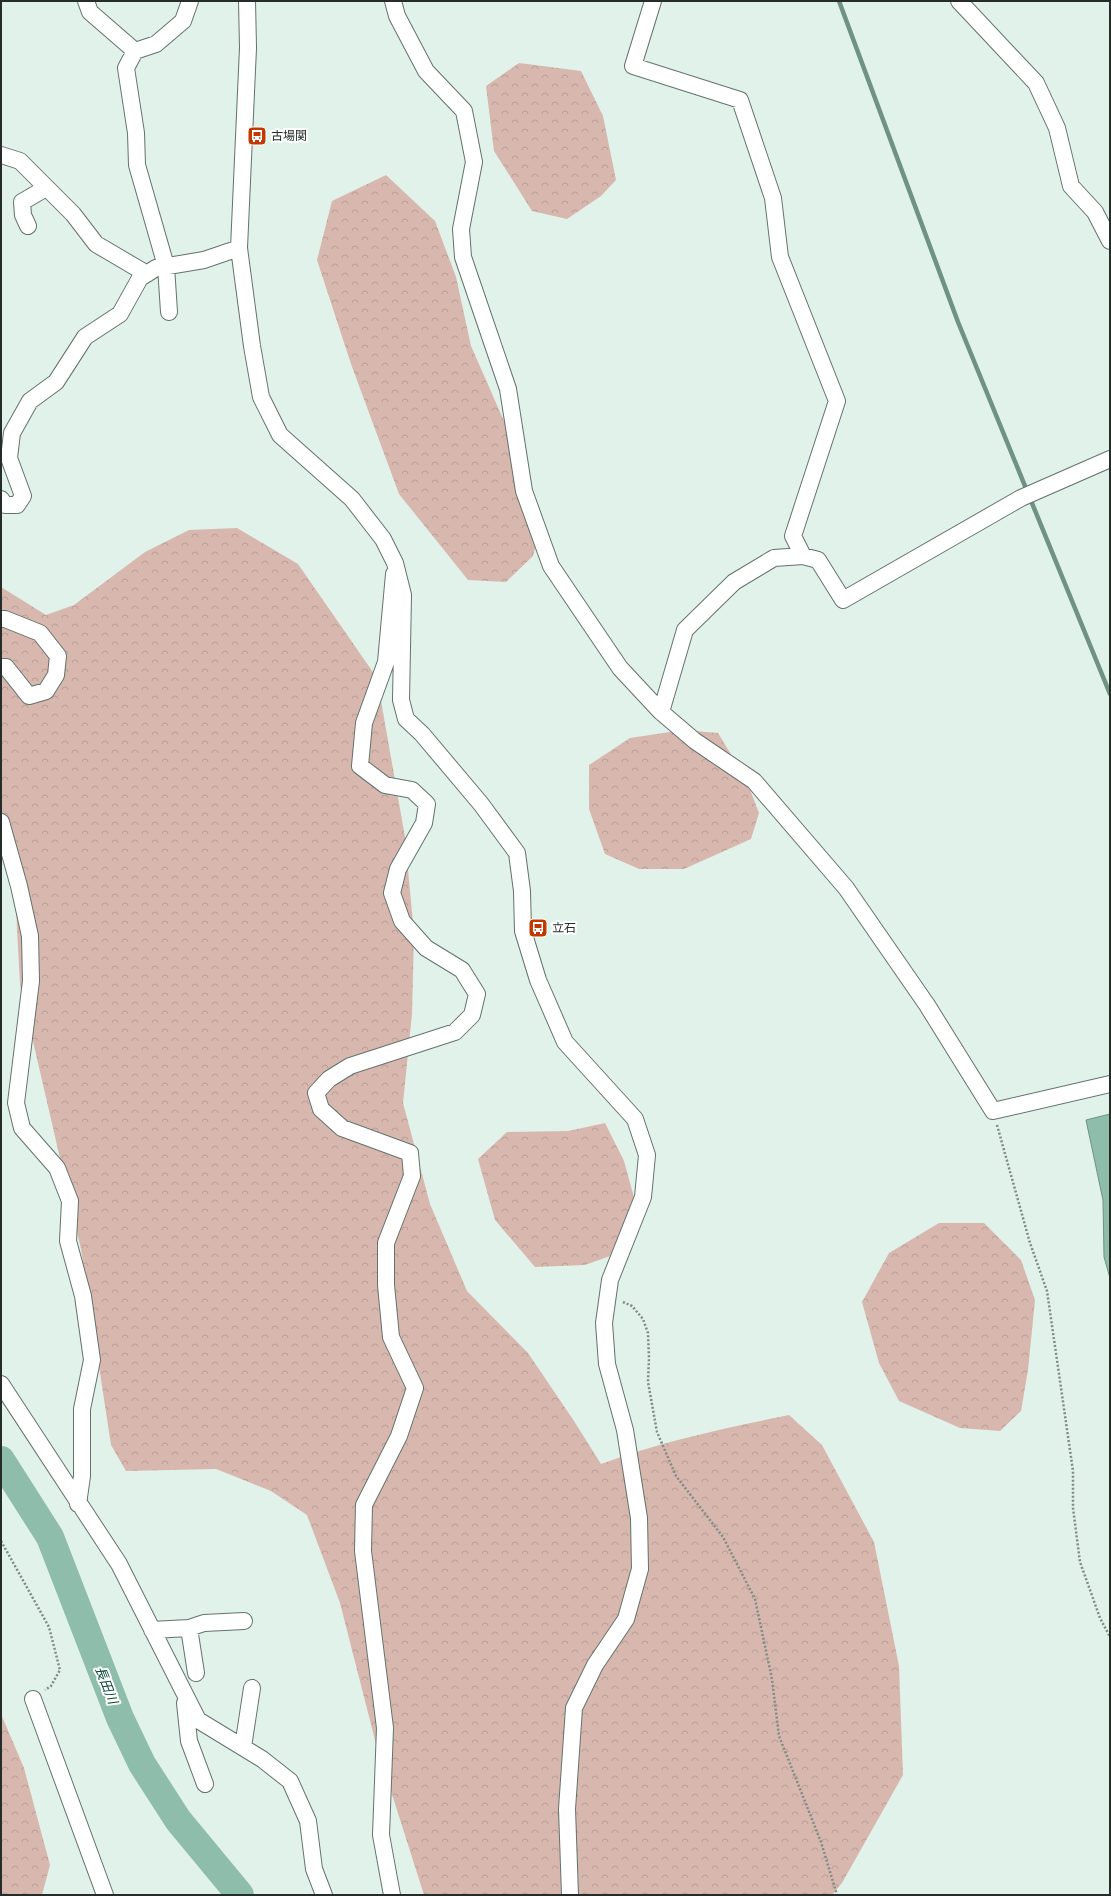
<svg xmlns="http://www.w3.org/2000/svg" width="1111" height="1896" viewBox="0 0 1111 1896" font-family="'Zilla Slab','Noto Sans JP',serif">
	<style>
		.forest { fill: url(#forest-crowns) }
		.water { fill: #8fbdab; stroke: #6f9284 }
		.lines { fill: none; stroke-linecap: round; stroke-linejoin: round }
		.stream { stroke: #6f9284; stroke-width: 4.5 }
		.river { stroke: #8fbdab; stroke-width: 28 }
		.minor-casing { stroke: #63736c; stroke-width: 18 }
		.path { stroke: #7f8b85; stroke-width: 2.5; stroke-dasharray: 2 2; stroke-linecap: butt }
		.minor { stroke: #fff; stroke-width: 16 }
		.labels { text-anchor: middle; stroke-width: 4; stroke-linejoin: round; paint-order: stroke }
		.poi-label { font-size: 12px; fill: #252c29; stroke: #fff; text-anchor: start }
		.water-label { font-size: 13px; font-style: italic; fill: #074836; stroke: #fff }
	</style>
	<defs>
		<pattern id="forest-crowns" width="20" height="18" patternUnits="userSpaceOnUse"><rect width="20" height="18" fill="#d8b8ae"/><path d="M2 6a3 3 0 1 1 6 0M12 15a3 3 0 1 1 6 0" fill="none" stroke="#b99e96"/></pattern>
	</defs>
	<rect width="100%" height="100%" fill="#e0f2ea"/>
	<path class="forest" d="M519 63 581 71 603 116 616 180 601 196 567 219 532 211 494 151 486 86Z
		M386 175 435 221 456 277 471 346 507 428 542 521 533 556 506 582 468 580 399 494 351 364 317 260 332 201Z
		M237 528 298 564 377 678 405 837 414 934 412 1014 403 1103 430 1204 467 1291 528 1353 574 1421 601 1464C662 1441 726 1428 789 1415L822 1445 874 1542 899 1666 903 1775 842 1883 832 1895H424L376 1744 340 1603 307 1515 271 1491 216 1469 126 1471 111 1445 81 1249 20 985 14 871 1 848V587L46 615 74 605 145 552 189 530Z
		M683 730 718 733 746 779 759 813 751 839 684 869H639L605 854 589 809V765L630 738Z
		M605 1123 624 1161 638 1212 624 1251 585 1265 535 1267 495 1220 478 1159 507 1132 568 1131Z
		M939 1223H984L1021 1260 1035 1300 1028 1370 1021 1411 1000 1431 960 1428 899 1401 879 1363 862 1302 889 1253Z
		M1 1714 24 1768 50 1865 42 1895H1Z"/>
	<path class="water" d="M1110 1114V1278L1104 1257 1103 1200 1086 1120Z"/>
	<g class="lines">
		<path class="stream" d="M839 1 958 322 1110 694"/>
		<path class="river" d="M1 1460 50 1537 120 1718 142 1764 178 1820 240 1895"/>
		<g class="minor-casing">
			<path id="minor" d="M86 1 90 12 135 51
				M247 1 248 48 239 248 252 346 261 397 280 435 352 499 383 539 395 563 403 595 401 700 406 719 422 734 481 804 517 853 522 891 523 931 538 980 565 1042 635 1119 647 1155 643 1197 610 1280 604 1323 607 1364 625 1430 639 1518 640 1569 626 1619 595 1665 574 1708 567 1809 570 1895
				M393 1 397 16 426 71 464 111 474 162 461 229 463 257 508 389 524 491 551 566 620 668 661 712 695 741 754 781 846 888 927 1005 993 1111 1110 1084
				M653 1 633 66 740 100 773 198 780 257 837 401 793 536 803 556
				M959 1 1036 83 1057 128 1071 186 1095 212 1110 241
				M1 155 20 161 73 214 96 244 147 274
				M28 226 23 215 22 202 46 188
				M169 312 166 266 137 165 136 133 126 68 135 51 156 44 183 21 190 1
				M1 499 5 505H17L23 496 9 458 12 433 30 401 56 382 85 337 120 314 140 278 156 268 204 260 239 248
				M1 619H5L40 633 58 656 56 675 46 691 29 696 6 667H1
				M661 712 685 630 734 582 774 558 803 556 818 560 843 600 1021 498 1110 459
				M1 822 19 886 30 936 31 981 16 1103 22 1128 57 1168 70 1201 68 1241 83 1296 92 1360 82 1409V1476L78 1504
				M1 1384 119 1564 198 1720 262 1759 290 1781 308 1821 314 1869 324 1895
				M189 1628 196 1673
				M152 1630 189 1628 204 1623 244 1621
				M33 1699 105 1895
				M185 1703 189 1741 205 1784
				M243 1747 252 1688
				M392 1895 381 1835 385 1728 363 1551 364 1505 399 1436 415 1388 391 1337 386 1285V1243L412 1176 410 1153 342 1128 321 1109 316 1093 329 1079 350 1066 455 1032 472 1015 477 994 462 970 426 948 402 921 392 893 398 869 424 823 427 804 412 790 385 785 360 766 364 723 386 662 394 574"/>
		</g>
		<path class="path" d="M997 1125 1030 1243 1047 1291 1073 1471V1508L1080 1562 1100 1618 1110 1637
			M623 1302 632 1306 643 1319 648 1333 649 1358 648 1382 657 1432 676 1476 723 1537 755 1599 772 1679 779 1736 821 1842 837 1895
			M1 1541 49 1627 60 1670 51 1686 45 1690"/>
		<use href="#minor" class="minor"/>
	</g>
	<defs>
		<g id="bus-square" transform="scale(1)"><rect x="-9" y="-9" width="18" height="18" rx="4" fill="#c03902" stroke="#fff"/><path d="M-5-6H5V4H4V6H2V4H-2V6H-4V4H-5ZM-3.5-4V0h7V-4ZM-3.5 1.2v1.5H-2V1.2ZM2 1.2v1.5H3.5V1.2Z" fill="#fff"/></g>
	</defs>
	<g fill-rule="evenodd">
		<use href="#bus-square" x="257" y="136"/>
		<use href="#bus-square" x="538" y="928"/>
	</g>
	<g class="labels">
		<g class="poi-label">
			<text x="271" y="140">古場関</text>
			<text x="552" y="932">立石</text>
		</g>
		<g class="water-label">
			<text transform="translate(107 1685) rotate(69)" y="5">長田川</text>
		</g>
	</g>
	<rect width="1111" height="1896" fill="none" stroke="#252c29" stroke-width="4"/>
</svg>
